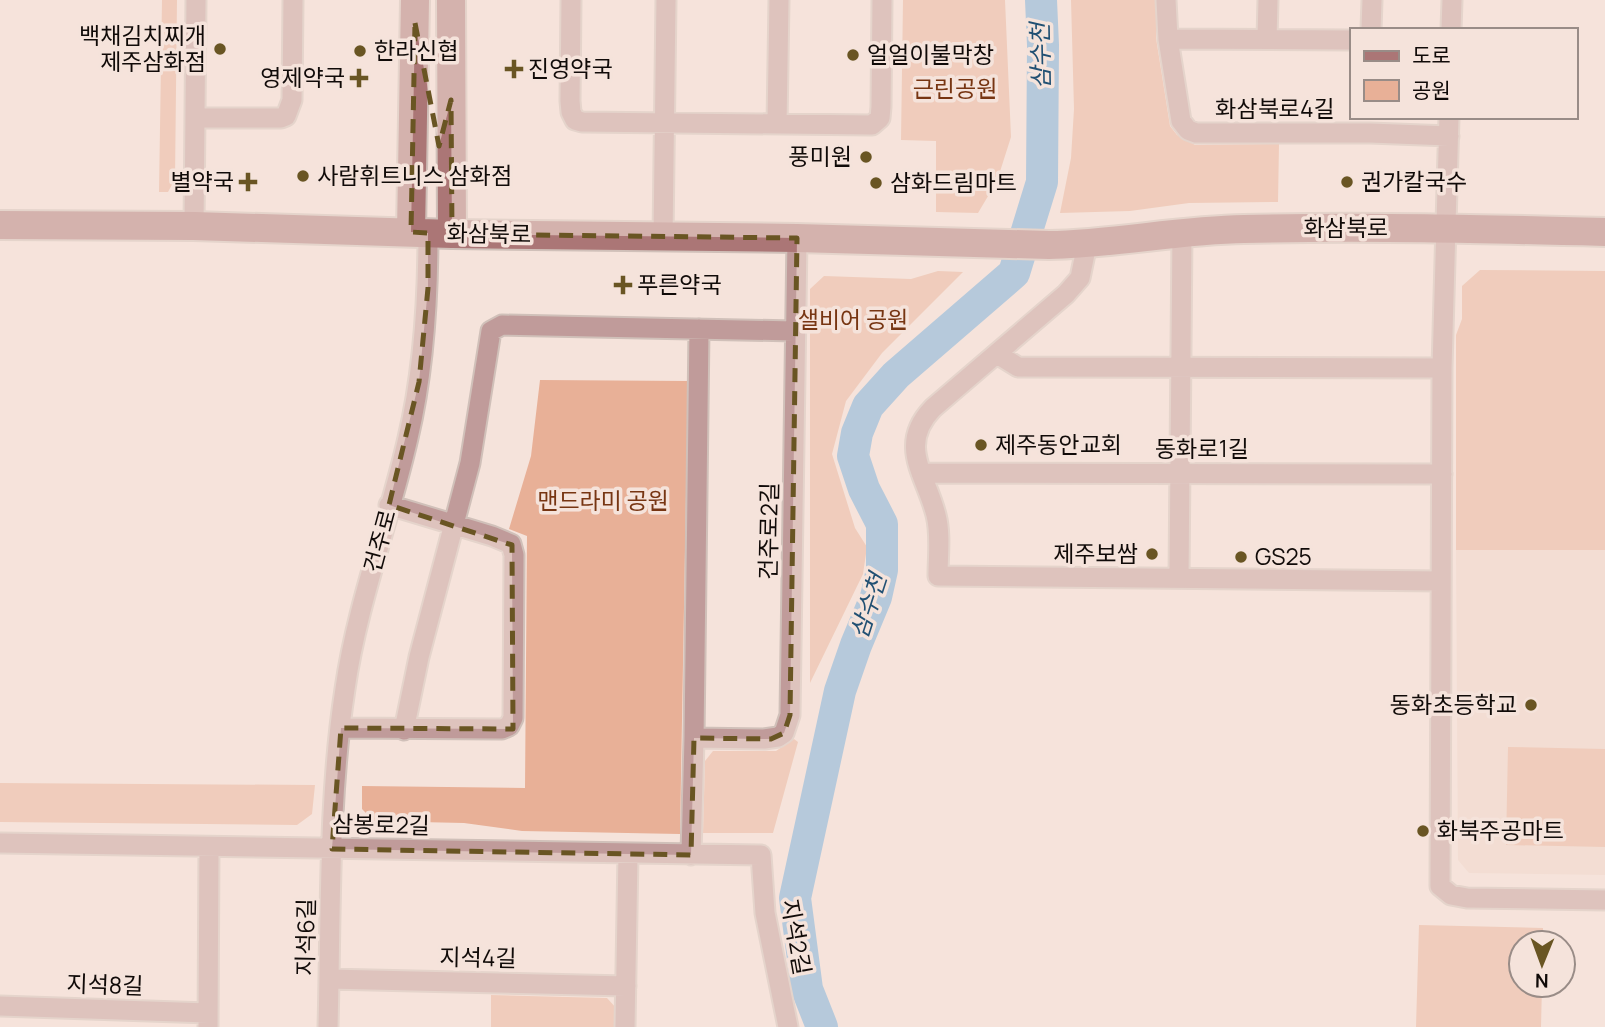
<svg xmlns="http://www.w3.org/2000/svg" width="1605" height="1027" viewBox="0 0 1605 1027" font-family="Manrope,'Noto Sans KR',sans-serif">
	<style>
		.built { fill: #efd5ca }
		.green { fill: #e8b097 }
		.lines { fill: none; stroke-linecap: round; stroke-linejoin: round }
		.river { stroke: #69a9dc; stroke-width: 32 }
		.street-casing { stroke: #d0c0b9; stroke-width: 23 }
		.secondary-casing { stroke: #d0c0b9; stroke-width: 32 }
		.street { stroke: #c09b9a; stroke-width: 19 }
		.secondary { stroke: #ab7676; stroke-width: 28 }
		.marked { fill: none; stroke: #695523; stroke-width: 5; stroke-dasharray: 14 9; stroke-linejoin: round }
		.poi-dot { fill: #695523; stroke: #f5e3db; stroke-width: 2.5 }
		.labels { text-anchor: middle; stroke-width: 7; stroke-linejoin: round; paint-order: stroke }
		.poi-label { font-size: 23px; fill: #100a08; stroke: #f5e3db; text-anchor: start }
		.park-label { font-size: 23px; fill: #773512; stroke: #f5e3db }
		.street-label { font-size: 23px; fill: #100a08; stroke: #f5e3db }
		.water-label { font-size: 24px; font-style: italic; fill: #215073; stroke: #f5e3db }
	</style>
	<rect width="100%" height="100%" fill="#f5e3db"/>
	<path class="built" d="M1456 550H1605V875L1469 873 1458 860Z"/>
	<path class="green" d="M162 0H177L175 179 168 192H159Z
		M903 0H1005L1011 137 997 181 978 213 936 212V141L901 140Z
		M1071 0H1156V38L1170 126 1177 135 1195 145 1279 144 1278 202 1189 203 1130 211 1060 213 1071 158 1074 109Z
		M1480 270 1605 271V550H1456V335L1462 319V286Z
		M938 271 963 272 882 353 846 401 832 454 855 528 867 547 863 574 810 683V289L824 276 911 279Z
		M540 380 688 381 680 834 522 831 464 823 374 821 362 809V786L525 788 527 536 509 529 531 456Z
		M794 739 798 742 773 833H703L705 761 713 751H776Z
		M1508 747 1605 749V847L1506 845Z
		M0 783 315 785 312 814 297 825 0 822Z
		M1419 925 1543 928V943H1521V985H1542L1541 1027H1416Z
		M491 995 607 998 617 1009 616 1027H491Z"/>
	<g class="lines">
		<path class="river" d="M822 1027 807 989 795 898 840 691 856 645 876 597 882 570V524L864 489 853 456 857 433 868 406 896 375 1014 273 1042 182 1043 45 1041 0"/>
		<g class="street-casing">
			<path id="street" d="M571 0 570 101 571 112 575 120 582 122 872 125 880 118 881 107 882 0
				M1166 0 1168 39 1181 121 1188 130 1196 133H1370L1449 136
				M1371 30 1372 0
				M1451 30 1452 0
				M1168 39 1351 40
				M1267 39 1268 0
				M1449 117 1442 368 1440 886 1451 895 1467 898 1605 900
				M195 118H281L286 116 292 100 293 0
				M777 124 779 0
				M194 226 196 0
				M663 238 666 0
				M1087 244 1080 278 1066 294 933 408C897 445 926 475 936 515 941 534 938 556 938 576L1441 581
				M997 354 1018 367 1442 368
				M921 473 1442 474
				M1179 578 1182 232
				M341 728 502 729 509 726 513 718 514 555 511 544 492 536 389 505
				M404 730 419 657 470 463 491 331 502 325 794 331
				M694 738 699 329
				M0 843 761 855 765 913 788 1027
				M691 855 694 738 764 739 778 737 784 733 790 715 797 238
				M329 979 626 986
				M0 1006 208 1013
				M208 1027 209 847
				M328 1027C331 915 328 800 345 689 357 604 389 522 408 438 424 370 428 302 428 233
				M625 1027 628 854"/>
		</g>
		<g class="secondary-casing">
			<path id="secondary" d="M451 0 452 234
				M0 225 194 226 452 234 797 238 1049 245C1114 244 1178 230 1244 229 1364 226 1485 229 1605 232
				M411 232 415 0"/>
		</g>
		<use href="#street" class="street"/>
		<use href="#secondary" class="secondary"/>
	</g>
	<path d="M0 0H1605V1027H0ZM415 23 439 146 451 100 452 234 797 238 790 715 784 733 771 739 694 738 691 855 332 849 341 728 513 729 512 545 389 505 419 382 428 288V233L411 232Z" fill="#f5e3db" fill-opacity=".55" fill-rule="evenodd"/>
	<path class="marked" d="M415 23 439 146 451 100 452 234 797 238 790 715 784 733 771 739 694 738 691 855 332 849 341 728 513 729 512 545 389 505 419 382 428 288V233L411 232Z"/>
	<g class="poi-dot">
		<circle cx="220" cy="49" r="7"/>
		<circle cx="360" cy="51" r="7"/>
		<circle cx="853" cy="55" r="7"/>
		<path d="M510.5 58.5h7v7h7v7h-7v7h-7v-7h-7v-7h7z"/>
		<path d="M355.5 67.5h7v7h7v7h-7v7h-7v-7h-7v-7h7z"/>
		<circle cx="866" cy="157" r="7"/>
		<circle cx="303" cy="176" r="7"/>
		<path d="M244.5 171.5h7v7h7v7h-7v7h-7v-7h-7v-7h7z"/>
		<circle cx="1347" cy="182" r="7"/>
		<circle cx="876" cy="183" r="7"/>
		<path d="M619.5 274.5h7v7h7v7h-7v7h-7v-7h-7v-7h7z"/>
		<circle cx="981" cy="445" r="7"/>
		<circle cx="1152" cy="554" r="7"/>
		<circle cx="1241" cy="557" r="7"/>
		<circle cx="1531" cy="705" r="7"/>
		<circle cx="1423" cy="831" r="7"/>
	</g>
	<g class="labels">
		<g class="poi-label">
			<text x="206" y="44" text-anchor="end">백채김치찌개<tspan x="206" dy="26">제주삼화점</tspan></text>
			<text x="374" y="59">한라신협</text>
			<text x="867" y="63">얼얼이불막창</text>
			<text x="528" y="77">진영약국</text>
			<text x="345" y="86" text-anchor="end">영제약국</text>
			<text x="852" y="165" text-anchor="end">풍미원</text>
			<text x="317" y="184">사람휘트니스 삼화점</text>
			<text x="234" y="190" text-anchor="end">별약국</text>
			<text x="1361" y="190">권가칼국수</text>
			<text x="890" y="191">삼화드림마트</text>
			<text x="637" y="293">푸른약국</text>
			<text x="995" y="453">제주동안교회</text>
			<text x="1138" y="562" text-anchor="end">제주보쌈</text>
			<text x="1255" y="565">GS25</text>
			<text x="1517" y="713" text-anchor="end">동화초등학교</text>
			<text x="1437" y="839">화북주공마트</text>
		</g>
		<g class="park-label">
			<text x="955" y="97">근린공원</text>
			<text x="853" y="328">샐비어 공원</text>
			<text x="603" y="509">맨드라미 공원</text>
		</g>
		<g class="street-label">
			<text x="1275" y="117">화삼북로4길</text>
			<text x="1346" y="236">화삼북로</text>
			<text transform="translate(489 234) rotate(1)" y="8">화삼북로</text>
			<text x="1202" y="457">동화로1길</text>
			<text transform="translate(769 531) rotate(-89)" y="8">건주로2길</text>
			<text transform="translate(380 541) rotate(-75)" y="8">건주로</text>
			<text transform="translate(381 825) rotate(1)" y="8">삼봉로2길</text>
			<text transform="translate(306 937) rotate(-89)" y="8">지석6길</text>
			<text transform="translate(796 937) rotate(80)" y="8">지석2길</text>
			<text transform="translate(478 958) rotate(1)" y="8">지석4길</text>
			<text transform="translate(105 985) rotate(2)" y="8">지석8길</text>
		</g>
		<g class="water-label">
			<text transform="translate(1041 56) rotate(-91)" y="8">삼수천</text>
			<text transform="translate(869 606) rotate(-72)" y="8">삼수천</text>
		</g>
	</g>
	<rect x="1350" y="28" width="228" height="91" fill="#f5e3db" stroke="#998c87" stroke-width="2"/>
	<rect x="1364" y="51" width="35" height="10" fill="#ab7676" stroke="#998c87" stroke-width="2"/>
	<text x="1412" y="63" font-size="21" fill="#100a08">도로</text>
	<rect x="1364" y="80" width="35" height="21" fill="#e8b097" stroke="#998c87" stroke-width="2"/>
	<text x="1412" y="98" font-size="21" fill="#100a08">공원</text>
	<g transform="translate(1542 964) rotate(181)"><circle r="33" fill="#f5e3db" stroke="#998c87" stroke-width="2"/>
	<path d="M0-5L12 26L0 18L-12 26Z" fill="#695523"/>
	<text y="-10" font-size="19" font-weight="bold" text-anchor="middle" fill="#100a08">N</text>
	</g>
</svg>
